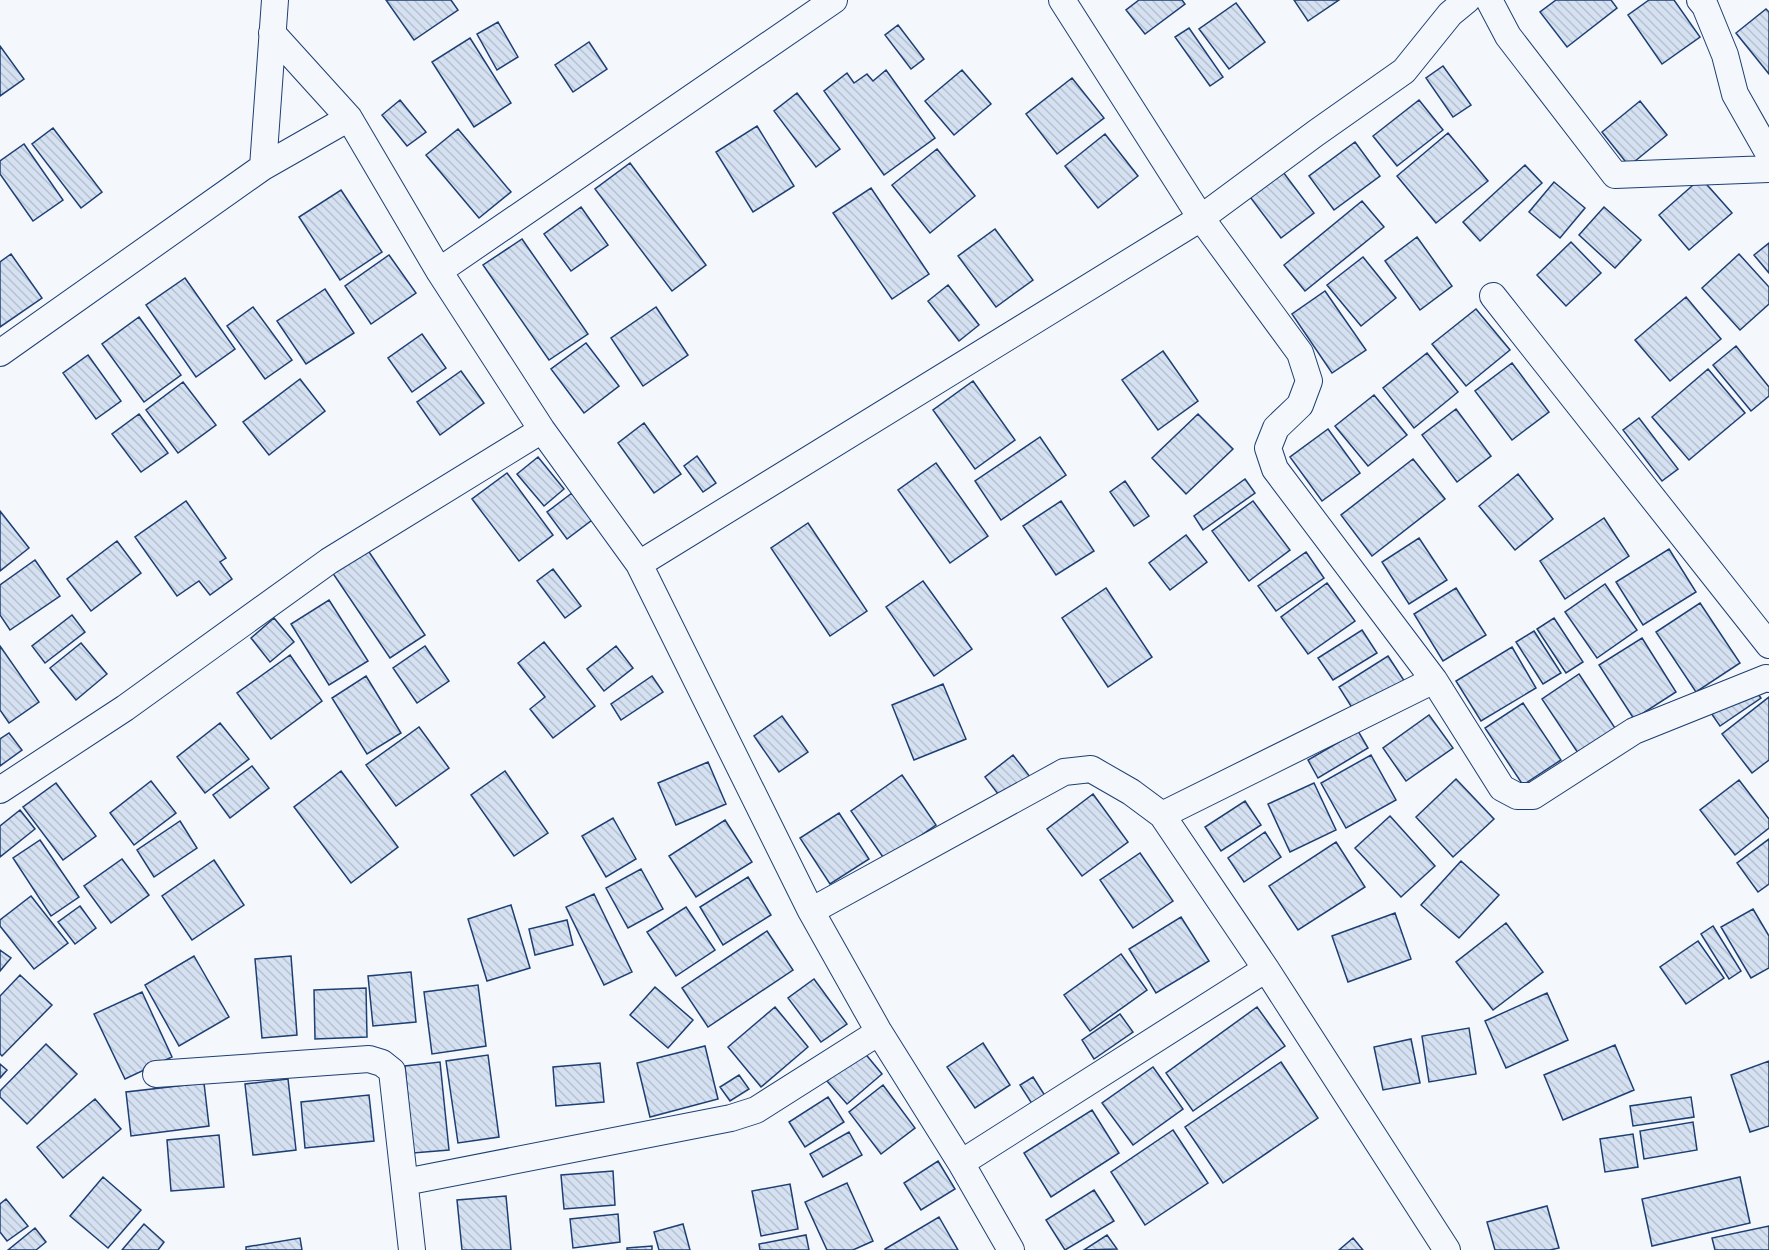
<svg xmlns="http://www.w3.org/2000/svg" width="1769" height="1250" viewBox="0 0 1769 1250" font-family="'Exo 2',sans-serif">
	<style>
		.building { fill: url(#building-back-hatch); stroke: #1d3f73; stroke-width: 1.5 }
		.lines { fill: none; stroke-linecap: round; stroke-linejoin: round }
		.street-casing { stroke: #1d3f73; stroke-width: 28 }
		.street { stroke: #f4f7fb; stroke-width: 26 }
	</style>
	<defs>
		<pattern id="building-back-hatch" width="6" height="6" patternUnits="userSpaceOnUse" patternTransform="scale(1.5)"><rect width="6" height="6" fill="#d5e0f0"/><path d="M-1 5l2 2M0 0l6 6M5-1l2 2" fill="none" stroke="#b6c1d1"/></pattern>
	</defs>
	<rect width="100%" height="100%" fill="#f4f7fb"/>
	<path class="building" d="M386 0H451L458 10 414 40Z
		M1139 0H1182L1185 4 1145 34 1126 10Z
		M1294 0H1339L1308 21Z
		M1556 0H1611L1617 8 1567 47 1540 12Z
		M1649 0H1674L1700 37 1662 64 1628 15Z
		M1236 3 1265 42 1229 69 1199 29Z
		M1766 9 1769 12V74L1736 33Z
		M498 22 518 57 497 70 477 34Z
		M898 25 924 59 911 69 885 35Z
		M1189 28 1223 77 1210 86 1175 37Z
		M470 38 511 103 474 127 432 62Z
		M589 42 607 69 573 92 555 65Z
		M0 46 24 79 0 96Z
		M1443 66 1471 105 1453 117 1426 78Z
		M886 70 935 138 884 175 824 91 847 73 854 83 867 74 873 81Z
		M962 70 991 104 954 135 925 101Z
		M1072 78 1104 118 1057 154 1026 114Z
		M797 93 840 149 816 167 774 111Z
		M400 100 426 132 407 146 382 115Z
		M1419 100 1443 130 1397 166 1373 136Z
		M1640 101 1667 135 1629 166 1602 132Z
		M757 126 794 186 753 212 716 152Z
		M53 128 102 192 81 208 32 144Z
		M458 129 511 192 479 218 426 155Z
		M1448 133 1488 181 1436 223 1397 176Z
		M1105 134 1138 176 1098 208 1065 166Z
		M1355 142 1380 176 1334 210 1309 176Z
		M24 144 63 200 33 221 0 174V161Z
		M937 149 975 196 930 233 892 185Z
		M630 163 706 265 672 291 595 189Z
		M1525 165 1542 183 1480 241 1463 222Z
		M1280 168 1314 213 1281 238 1247 193Z
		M1701 178 1732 213 1689 250 1659 215Z
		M1554 182 1585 208 1560 238 1529 212Z
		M871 188 929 274 892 299 833 213Z
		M341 190 382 252 340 280 299 217Z
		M1362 201 1384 227 1305 291 1284 265Z
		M581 207 608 245 571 271 544 234Z
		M1604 207 1641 240 1615 268 1579 235Z
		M995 229 1033 280 996 307 958 256Z
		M1417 237 1452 286 1420 310 1385 261Z
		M522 239 588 334 549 360 483 265Z
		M1571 242 1601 273 1566 306 1537 275Z
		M1769 243V273L1754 255Z
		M11 254 42 298 0 327V262Z
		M1739 254 1769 287V304L1740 330 1702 288Z
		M389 255 416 293 371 324 345 286Z
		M1363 257 1396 298 1361 326 1327 285Z
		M185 278 235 349 196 377 146 305Z
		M948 285 979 325 959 341 928 301Z
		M325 289 354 333 306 364 277 321Z
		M1325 291 1366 350 1332 373 1292 314Z
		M1686 297 1721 339 1670 381 1635 340Z
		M253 307 292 360 265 379 227 326Z
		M656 307 688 355 643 386 611 338Z
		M1476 309 1510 350 1466 386 1432 344Z
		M139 317 181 375 144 402 102 344Z
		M422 334 446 368 412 392 388 358Z
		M586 343 619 386 584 413 551 369Z
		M1736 346 1769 387V396L1751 411 1713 365Z
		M1163 351 1198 401 1158 430 1122 380Z
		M1427 353 1458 392 1414 428 1383 388Z
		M88 355 121 401 96 419 63 373Z
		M1512 363 1549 412 1512 440 1475 391Z
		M1708 369 1745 413 1689 460 1652 417Z
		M461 371 484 403 440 435 417 402Z
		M300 379 325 411 269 455 243 422Z
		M973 381 1015 440 975 469 933 410Z
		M183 382 216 425 178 453 146 410Z
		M1374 395 1407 435 1368 466 1335 426Z
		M1456 409 1491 456 1457 482 1422 435Z
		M139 414 168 453 141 472 112 434Z
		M1198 414 1233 449 1186 494 1152 458Z
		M1639 418 1678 469 1662 481 1623 430Z
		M644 423 681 474 654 493 618 443Z
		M1328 429 1360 473 1322 501 1290 457Z
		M1040 437 1066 475 1001 520 975 481Z
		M697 456 716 483 703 492 684 466Z
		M538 457 564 489 544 506 517 474Z
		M1413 459 1445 499 1372 556 1341 515Z
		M936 463 988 536 950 563 898 490Z
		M507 473 553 535 519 561 472 499Z
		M1518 474 1553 519 1515 550 1479 506Z
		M1245 479 1255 493 1203 530 1194 516Z
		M1125 481 1149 516 1134 526 1110 492Z
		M572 493 592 520 567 539 547 512Z
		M186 501 226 558 220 562 232 579 210 595 199 581 177 596 135 537Z
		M1061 501 1094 551 1056 575 1023 526Z
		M1253 501 1290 550 1249 581 1212 531Z
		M0 511 29 548 0 571Z
		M1604 518 1629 556 1565 599 1540 561Z
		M808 523 867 611 830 636 771 548Z
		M1186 535 1207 562 1170 590 1149 563Z
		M1419 538 1447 580 1409 604 1382 562Z
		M117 541 141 573 91 611 67 579Z
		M367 549 425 635 390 658 332 572Z
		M1669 549 1696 592 1643 625 1616 582Z
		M1306 552 1324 578 1276 611 1258 586Z
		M35 560 60 596 10 630 0 615V585Z
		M553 569 581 606 565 618 537 581Z
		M923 581 972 649 934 676 886 607Z
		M1327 583 1355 621 1308 654 1281 617Z
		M1605 584 1637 630 1597 658 1565 612Z
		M1106 588 1152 657 1108 687 1062 618Z
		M1456 588 1486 635 1443 661 1414 614Z
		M329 600 368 661 329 685 291 624Z
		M1700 603 1740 663 1696 692 1656 632Z
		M72 615 85 632 45 663 32 646Z
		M274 618 294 642 270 662 251 638Z
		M1554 618 1583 662 1566 673 1537 629Z
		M1362 630 1377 653 1333 680 1318 658Z
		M1534 631 1561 673 1543 684 1516 642Z
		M1642 638 1676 692 1634 719 1599 665Z
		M544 642 595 706 553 738 530 709 545 697 518 663Z
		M81 643 107 674 76 700 50 668Z
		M0 646 39 702 9 723 0 710Z
		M425 646 449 681 417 703 393 668Z
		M616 646 633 668 604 691 587 669Z
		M1512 647 1536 688 1481 721 1456 681Z
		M290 655 322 701 271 739 237 693Z
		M1388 656 1405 682 1356 714 1339 687Z
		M1579 674 1615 728 1578 753 1542 699Z
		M366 676 401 733 367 754 332 698Z
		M652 676 663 692 621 720 611 704Z
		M943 684 966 739 914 760 892 705Z
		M1752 685 1761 698 1720 726 1711 713Z
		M1769 697V760L1752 773 1722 734Z
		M1523 703 1561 760 1523 785 1485 728Z
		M1429 715 1453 748 1406 781 1383 748Z
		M782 716 808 752 779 772 754 736Z
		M220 723 249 759 205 793 177 757Z
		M419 727 449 768 396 806 366 765Z
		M1358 731 1368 748 1318 778 1308 760Z
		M9 733 22 750 0 766V739Z
		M1013 755 1034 782 1005 803 985 777Z
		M1371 755 1396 800 1346 828 1321 783Z
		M708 762 726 804 676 825 658 783Z
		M252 766 269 788 230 818 213 795Z
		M341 771 398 847 351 883 294 807Z
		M505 771 548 833 514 856 471 795Z
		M902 775 936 825 885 860 851 811Z
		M1456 779 1494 819 1453 857 1416 817Z
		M1739 780 1769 819V828L1735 855 1700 810Z
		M151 781 176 813 134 845 110 813Z
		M56 783 96 836 63 860 23 807Z
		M1314 783 1336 830 1290 852 1268 804Z
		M1093 794 1128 842 1082 876 1047 829Z
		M1245 801 1261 825 1221 851 1205 827Z
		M20 810 35 829 0 857V826Z
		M839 813 869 859 830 884 800 838Z
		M1390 816 1435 866 1401 897 1355 848Z
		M613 818 636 859 606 877 582 836Z
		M725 820 752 862 696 897 669 856Z
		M180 821 197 848 154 877 137 850Z
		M1265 832 1281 857 1244 882 1228 858Z
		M1769 839V884L1758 892 1737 863Z
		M40 840 79 897 51 916 13 858Z
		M1336 842 1365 887 1298 930 1269 886Z
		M1140 853 1173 901 1133 928 1100 880Z
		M122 859 149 895 111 923 84 886Z
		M214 860 244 905 192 940 162 896Z
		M1461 861 1499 895 1459 938 1421 905Z
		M641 869 663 909 628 928 606 888Z
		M748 877 771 915 723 945 700 907Z
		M594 894 632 972 604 985 566 907Z
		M31 896 68 943 34 969 0 926V920Z
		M511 905 530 968 487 981 468 919Z
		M80 906 96 928 75 944 58 922Z
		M686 907 715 950 676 976 647 932Z
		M1753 909 1769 936V968L1751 978 1721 927Z
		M1395 913 1411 959 1348 982 1332 936Z
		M1181 917 1209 961 1156 993 1129 949Z
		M567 920 573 945 535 955 529 929Z
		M1506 923 1543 972 1493 1010 1456 962Z
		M1713 926 1741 971 1729 979 1701 934Z
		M767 931 793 970 708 1027 682 988Z
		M1698 941 1724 978 1686 1004 1660 967Z
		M0 950 11 958 0 971Z
		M1121 954 1147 990 1090 1031 1064 995Z
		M194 956 229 1017 179 1046 145 985Z
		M291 956 297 1035 262 1038 255 959Z
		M411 972 416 1022 373 1026 368 976Z
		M20 975 52 1005 2 1056 0 1054V996Z
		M814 979 847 1024 821 1042 788 998Z
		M478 985 486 1046 432 1054 424 992Z
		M655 987 693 1020 668 1048 630 1015Z
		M366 988 367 1037 315 1039 314 990Z
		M142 992 172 1057 125 1079 94 1014Z
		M1547 993 1568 1040 1506 1068 1485 1021Z
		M775 1007 808 1047 761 1087 728 1047Z
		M1257 1007 1285 1046 1193 1111 1166 1073Z
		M1120 1014 1133 1032 1094 1059 1082 1040Z
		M1469 1028 1476 1074 1429 1082 1422 1036Z
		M1411 1039 1420 1083 1383 1090 1374 1047Z
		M983 1043 1010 1085 975 1108 947 1067Z
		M46 1044 77 1074 27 1124 0 1097V1091Z
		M1615 1045 1634 1090 1563 1120 1544 1075Z
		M705 1046 718 1099 650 1117 637 1063Z
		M863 1051 882 1074 847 1104 827 1081Z
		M488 1055 499 1137 458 1143 446 1061Z
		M1769 1061V1126L1750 1132 1731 1075Z
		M440 1062 449 1150 413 1153 405 1066Z
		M1281 1062 1318 1118 1223 1183 1185 1127Z
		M600 1063 604 1102 556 1106 553 1067Z
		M0 1064 7 1070 0 1078Z
		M1153 1067 1183 1109 1133 1145 1102 1103Z
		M739 1075 749 1089 730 1101 720 1087Z
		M1033 1077 1049 1102 1036 1110 1020 1085Z
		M288 1079 296 1150 253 1155 245 1084Z
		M204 1083 209 1126 131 1136 126 1092Z
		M883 1085 915 1128 881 1154 849 1112Z
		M369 1095 374 1141 305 1148 301 1102Z
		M828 1097 844 1122 805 1147 789 1122Z
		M1691 1097 1694 1117 1633 1126 1630 1106Z
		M95 1099 121 1129 63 1178 37 1147Z
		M1092 1110 1119 1153 1051 1197 1024 1153Z
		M1693 1122 1697 1150 1644 1159 1640 1131Z
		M1173 1130 1208 1183 1145 1225 1111 1172Z
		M849 1132 862 1155 823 1177 810 1154Z
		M1633 1134 1638 1167 1605 1172 1600 1139Z
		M219 1135 224 1187 171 1191 167 1140Z
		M938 1161 955 1189 921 1210 904 1183Z
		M613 1171 615 1205 564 1209 561 1175Z
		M103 1177 141 1210 108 1248 70 1216Z
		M1740 1177 1750 1223 1652 1246 1642 1199Z
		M847 1183 873 1241 853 1250H827L805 1202Z
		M790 1184 798 1229 761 1236 752 1191Z
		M1094 1190 1114 1221 1065 1250 1046 1220Z
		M506 1196 511 1250H462L457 1200Z
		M6 1199 28 1226 7 1241 0 1232V1204Z
		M1547 1206 1559 1248 1550 1250H1495L1487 1222Z
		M618 1214 620 1242 573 1248 570 1219Z
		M939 1217 958 1250H885V1249Z
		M144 1224 164 1242 158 1250H122Z
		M683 1224 690 1250H659L654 1232Z
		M1769 1226V1250H1715L1712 1238Z
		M35 1228 46 1242 36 1250H8Z
		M806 1235 809 1250H760L759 1244Z
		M1107 1235 1117 1249 1084 1250Z
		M300 1238 302 1250H246V1247Z
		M1353 1238 1363 1250H1339Z
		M652 1246V1250H627V1248Z"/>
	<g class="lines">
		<g class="street-casing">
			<path id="street" d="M1062 0 1201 218 1300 353 1309 381 1300 405 1276 428 1268 448 1275 469 1434 680 1502 788 1517 796H1533L1634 731 1766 678 1769 679
				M1489 0 1508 36 1615 175 1769 169
				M1700 0 1705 6 1725 55 1735 94 1769 154
				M272 33 349 118 439 271 542 430 639 564 811 911 879 1032 961 1163 1011 1250
				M263 167 349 118
				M439 271 834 0
				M1493 296 1769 645
				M0 353 263 167 275 0
				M639 564 1201 218 1316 133 1404 71 1450 14 1467 0
				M0 790 125 708 329 561 542 430
				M1162 815 1266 969 1447 1250
				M811 911 1064 772 1091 769 1131 792 1162 815 1434 680
				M156 1074 369 1059 382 1063 392 1071 412 1250
				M961 1163 1266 969
				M405 1182 731 1118 756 1110 879 1032"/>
		</g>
		<use href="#street" class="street"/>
	</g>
</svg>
